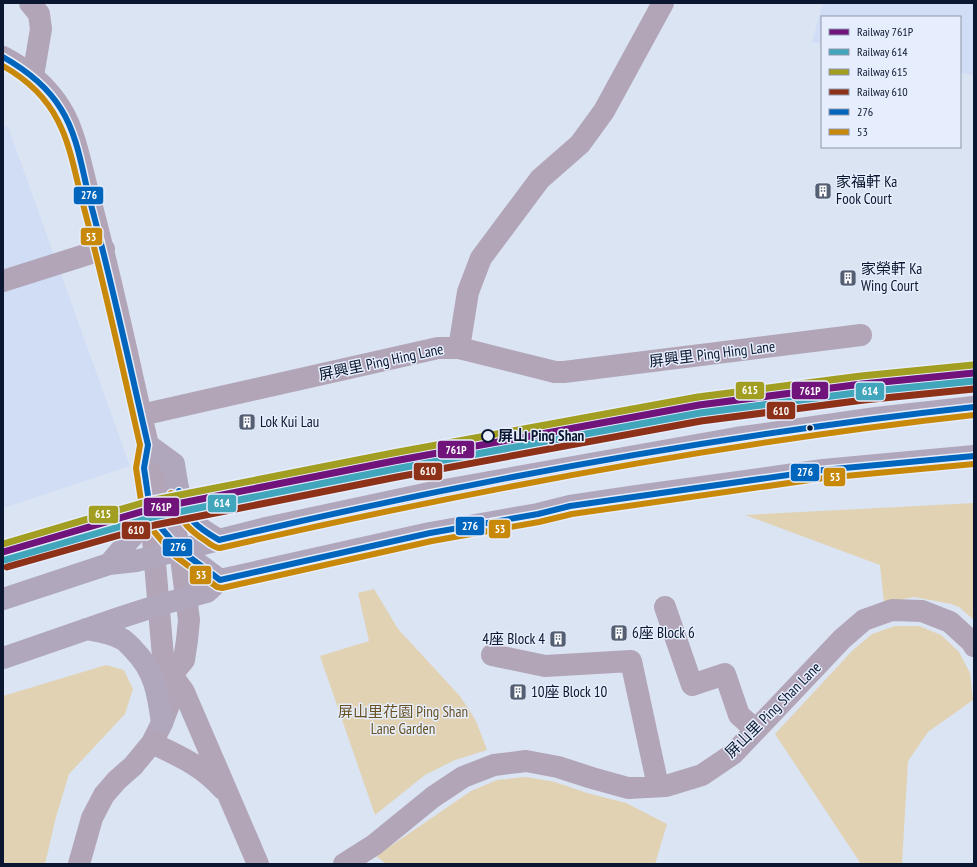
<svg xmlns="http://www.w3.org/2000/svg" width="977" height="867" viewBox="0 0 977 867" font-family="'PT Sans Narrow','Noto Sans TC',sans-serif">
	<style>
		.built { fill: #d1ddf5 }
		.green { fill: #e1d2b3 }
		.lines { fill: none; stroke-linecap: round; stroke-linejoin: round }
		.minor { stroke: #b2a5b8; stroke-width: 22 }
		.major { stroke: #b1a7bc; stroke-width: 22 }
		.bus-1-casing { stroke: #e6edfc; stroke-width: 9 }
		.bus-2-casing { stroke: #e6edfc; stroke-width: 9 }
		.bus-1 { stroke: #0065bd; stroke-width: 6 }
		.bus-2 { stroke: #c8890a; stroke-width: 6 }
		.rail-1-casing { stroke: #e6edfc; stroke-width: 10 }
		.rail-2-casing { stroke: #e6edfc; stroke-width: 10 }
		.rail-3-casing { stroke: #e6edfc; stroke-width: 10 }
		.rail-4-casing { stroke: #e6edfc; stroke-width: 10 }
		.rail-1 { stroke: #70147b; stroke-width: 7 }
		.rail-2 { stroke: #41a6bc; stroke-width: 7 }
		.rail-3 { stroke: #a29e21; stroke-width: 7 }
		.rail-4 { stroke: #8d3219; stroke-width: 7 }
		.bus-dot { fill: #0b1730; stroke: #e6edfc; stroke-width: 1.5 }
		.stop-dot { fill: #e6edfc; stroke: #0b1730; stroke-width: 2 }
		.labels { text-anchor: middle; stroke-width: 3; stroke-linejoin: round; paint-order: stroke }
		.poi-label { font-size: 15px; fill: #0b1730; stroke: #e6edfc; text-anchor: start }
		.street-label { font-size: 15px; fill: #0b1730; stroke: #e6edfc }
		.stop-label { font-size: 15px; font-weight: bold; fill: #0b1730; stroke: #e6edfc; text-anchor: start }
		.park-label { font-size: 15px; fill: #675121; stroke: #e6edfc }
		.line-badge { stroke: #e6edfc; stroke-width: 1.5 }
		.badge-label { font-size: 11px; text-anchor: middle; font-weight: bold; fill: #fff }
	</style>
	<rect width="100%" height="100%" fill="#dbe4f3"/>
	<path class="built" d="M823 3H974V76L960 73V17H822V44L812 42Z
		M3 125 8 127 130 466 3 508Z"/>
	<path class="green" d="M974 503V620L959 607 951 604 914 597 884 603 880 565 745 515Z
		M374 589 398 629 459 695 468 708 476 721 487 750 455 760 425 775 375 815 320 656 369 641 358 593Z
		M895 626H919L941 635 959 652 970 673 973 700 928 732 908 761 902 864H861L775 734 852 651 872 634Z
		M106 665 124 670 133 689 125 714 69 774 56 817 45 864H3V696Z
		M526 777 555 782 587 793 626 803 667 824 655 864H386L376 856 471 791 497 780Z"/>
	<g class="lines">
		<path class="minor" d="M30 3 39 14 41 29 33 76
			M3 57C26 69 47 86 61 109 75 131 81 166 88 192 111 275 128 360 148 445L160 464 180 550 189 620 187 640 184 660 174 672 170 702 162 723 152 743 133 766 117 780 104 795 92 818 79 864
			M3 281 104 249
			M459 348 468 292 481 258 540 179 580 144 604 111 663 3
			M141 415 438 348H459L555 372H564L861 335
			M148 445 144 468 151 516 163 657 174 672
			M665 607 692 685 725 674 739 715 756 730
			M492 655 545 666 631 661 658 786
			M174 678 184 692 258 864
			M152 743C181 757 201 765 223 789
			M344 864 374 845 433 797 463 777 494 765 526 761 558 767 592 778 628 788 666 786 702 775 733 754 842 639 864 620 892 610 922 611 950 622 972 642 974 646"/>
		<path class="major" d="M148 445 174 464C176 476 179 502 186 512 193 525 207 533 219 540
			M109 564 131 538 151 516 180 550 220 580
			M3 599 109 564 136 561 266 528 434 492 736 438 876 418 974 407
			M86 629C98 631 111 633 122 639 126 641 130 646 133 649 155 671 158 694 162 723
			M3 658 119 618 159 605 207 592 220 580 430 533 538 514 570 506 630 497 823 470 974 456"/>
		<g class="bus-1-casing">
			<path id="bus-1" d="M3 57C26 70 47 86 61 109 78 136 82 170 90 201 112 282 129 363 148 445L144 468 151 516 180 550 220 580 430 533 538 514 570 506 823 470 974 456
				M179 491C186 519 195 526 219 540 468 481 720 435 974 407"/>
		</g>
		<g class="bus-2-casing">
			<path id="bus-2" d="M3 66C26 79 46 97 58 121 72 148 76 180 84 208 105 287 122 366 140 445L136 468 144 520 175 556 217 587 222 588 432 541 539 522 572 514 824 478 974 464
				M171 493C177 516 185 528 206 541 210 544 215 548 220 548 469 491 720 443 974 415"/>
		</g>
		<use href="#bus-1" class="bus-1"/>
		<use href="#bus-2" class="bus-2"/>
		<g class="rail-1-casing">
			<path id="rail-1" d="M3 552 151 509 394 461 699 405 862 384 974 373"/>
		</g>
		<g class="rail-2-casing">
			<path id="rail-2" d="M5 560 153 517 395 469 700 413 863 392 974 381"/>
		</g>
		<g class="rail-3-casing">
			<path id="rail-3" d="M3 544 149 501 393 453 698 397 861 376 973 365"/>
		</g>
		<g class="rail-4-casing">
			<path id="rail-4" d="M7 567 155 525 397 477 701 421 864 400 974 389"/>
		</g>
		<use href="#rail-1" class="rail-1"/>
		<use href="#rail-2" class="rail-2"/>
		<use href="#rail-3" class="rail-3"/>
		<use href="#rail-4" class="rail-4"/>
	</g>
	<defs>
		<g id="building-square" transform="scale(0.9)"><rect x="-9" y="-9" width="18" height="18" rx="4" fill="#545f74" stroke="#e6edfc"/><path d="M-4-6H4V6H1V3H-1V6H-4ZM-2.5-4.3h1.7v1.8h-1.7ZM.8-4.3h1.7v1.8H.8ZM-2.5-1h1.7V.8h-1.7ZM.8-1h1.7V.8H.8Z" fill="#fff"/></g>
	</defs>
	<g fill-rule="evenodd">
		<use href="#building-square" x="823" y="191"/>
		<use href="#building-square" x="848" y="278"/>
		<use href="#building-square" x="247" y="422"/>
		<use href="#building-square" x="619" y="633"/>
		<use href="#building-square" x="558" y="639"/>
		<use href="#building-square" x="518" y="692"/>
	</g>
	<circle class="bus-dot" cx="810" cy="428" r="3.5"/>
	<circle class="stop-dot" cx="488" cy="436" r="6"/>
	<g class="labels">
		<g class="poi-label">
			<text x="836" y="187">家福軒 Ka<tspan x="836" dy="17">Fook Court</tspan></text>
			<text x="861" y="274">家榮軒 Ka<tspan x="861" dy="17">Wing Court</tspan></text>
			<text x="260" y="427">Lok Kui Lau</text>
			<text x="632" y="638">6座 Block 6</text>
			<text x="545" y="644" text-anchor="end">4座 Block 4</text>
			<text x="531" y="697">10座 Block 10</text>
		</g>
		<g class="street-label">
			<text transform="translate(712 354) rotate(-7)" y="5">屏興里 Ping Hing Lane</text>
			<text transform="translate(381 362) rotate(-12)" y="5">屏興里 Ping Hing Lane</text>
			<text transform="translate(773 710) rotate(-45)" y="5">屏山里 Ping Shan Lane</text>
		</g>
		<g class="stop-label">
			<text x="498" y="441">屏山 Ping Shan</text>
		</g>
		<g class="park-label">
			<text x="403" y="717">屏山里花園 Ping Shan<tspan x="403" dy="17">Lane Garden</tspan></text>
		</g>
	</g>
	<g class="line-badge">
		<rect x="73" y="186" width="31" height="19" rx="4" fill="#0065bd"/>
		<rect x="80" y="227" width="23" height="19" rx="4" fill="#c8890a"/>
		<rect x="735" y="381" width="30" height="19" rx="4" fill="#a29e21"/>
		<rect x="791" y="381" width="38" height="19" rx="4" fill="#70147b"/>
		<rect x="855" y="382" width="30" height="19" rx="4" fill="#41a6bc"/>
		<rect x="766" y="401" width="30" height="19" rx="4" fill="#8d3219"/>
		<rect x="437" y="440" width="38" height="19" rx="4" fill="#70147b"/>
		<rect x="413" y="462" width="30" height="19" rx="4" fill="#8d3219"/>
		<rect x="790" y="463" width="30" height="19" rx="4" fill="#0065bd"/>
		<rect x="823" y="467" width="23" height="20" rx="4" fill="#c8890a"/>
		<rect x="207" y="494" width="30" height="19" rx="4" fill="#41a6bc"/>
		<rect x="143" y="497" width="37" height="20" rx="4" fill="#70147b"/>
		<rect x="88" y="505" width="31" height="19" rx="4" fill="#a29e21"/>
		<rect x="455" y="516" width="30" height="20" rx="4" fill="#0065bd"/>
		<rect x="488" y="519" width="23" height="20" rx="4" fill="#c8890a"/>
		<rect x="121" y="521" width="30" height="19" rx="4" fill="#8d3219"/>
		<rect x="162" y="538" width="31" height="19" rx="4" fill="#0065bd"/>
		<rect x="189" y="565" width="23" height="20" rx="4" fill="#c8890a"/>
	</g>
	<g class="badge-label">
		<text x="89" y="199">276</text>
		<text x="91" y="241">53</text>
		<text x="750" y="394">615</text>
		<text x="810" y="395">761P</text>
		<text x="870" y="395">614</text>
		<text x="781" y="415">610</text>
		<text x="456" y="454">761P</text>
		<text x="428" y="475">610</text>
		<text x="805" y="476">276</text>
		<text x="835" y="481">53</text>
		<text x="222" y="507">614</text>
		<text x="161" y="511">761P</text>
		<text x="103" y="518">615</text>
		<text x="470" y="530">276</text>
		<text x="500" y="533">53</text>
		<text x="136" y="534">610</text>
		<text x="178" y="551">276</text>
		<text x="201" y="579">53</text>
	</g>
	<rect width="977" height="867" fill="none" stroke="#0b1730" stroke-width="8"/>
	<rect x="821" y="16" width="140" height="132" fill="#e6edfc" stroke="#8e97aa"/>
	<rect x="829" y="29" width="20" height="6" fill="#70147b" stroke="#8e97aa"/>
	<text x="857" y="36" font-size="12" fill="#0b1730">Railway 761P</text>
	<rect x="829" y="49" width="20" height="6" fill="#41a6bc" stroke="#8e97aa"/>
	<text x="857" y="56" font-size="12" fill="#0b1730">Railway 614</text>
	<rect x="829" y="69" width="20" height="6" fill="#a29e21" stroke="#8e97aa"/>
	<text x="857" y="76" font-size="12" fill="#0b1730">Railway 615</text>
	<rect x="829" y="89" width="20" height="6" fill="#8d3219" stroke="#8e97aa"/>
	<text x="857" y="96" font-size="12" fill="#0b1730">Railway 610</text>
	<rect x="829" y="109" width="20" height="6" fill="#0065bd" stroke="#8e97aa"/>
	<text x="857" y="116" font-size="12" fill="#0b1730">276</text>
	<rect x="829" y="129" width="20" height="6" fill="#c8890a" stroke="#8e97aa"/>
	<text x="857" y="136" font-size="12" fill="#0b1730">53</text>
</svg>
